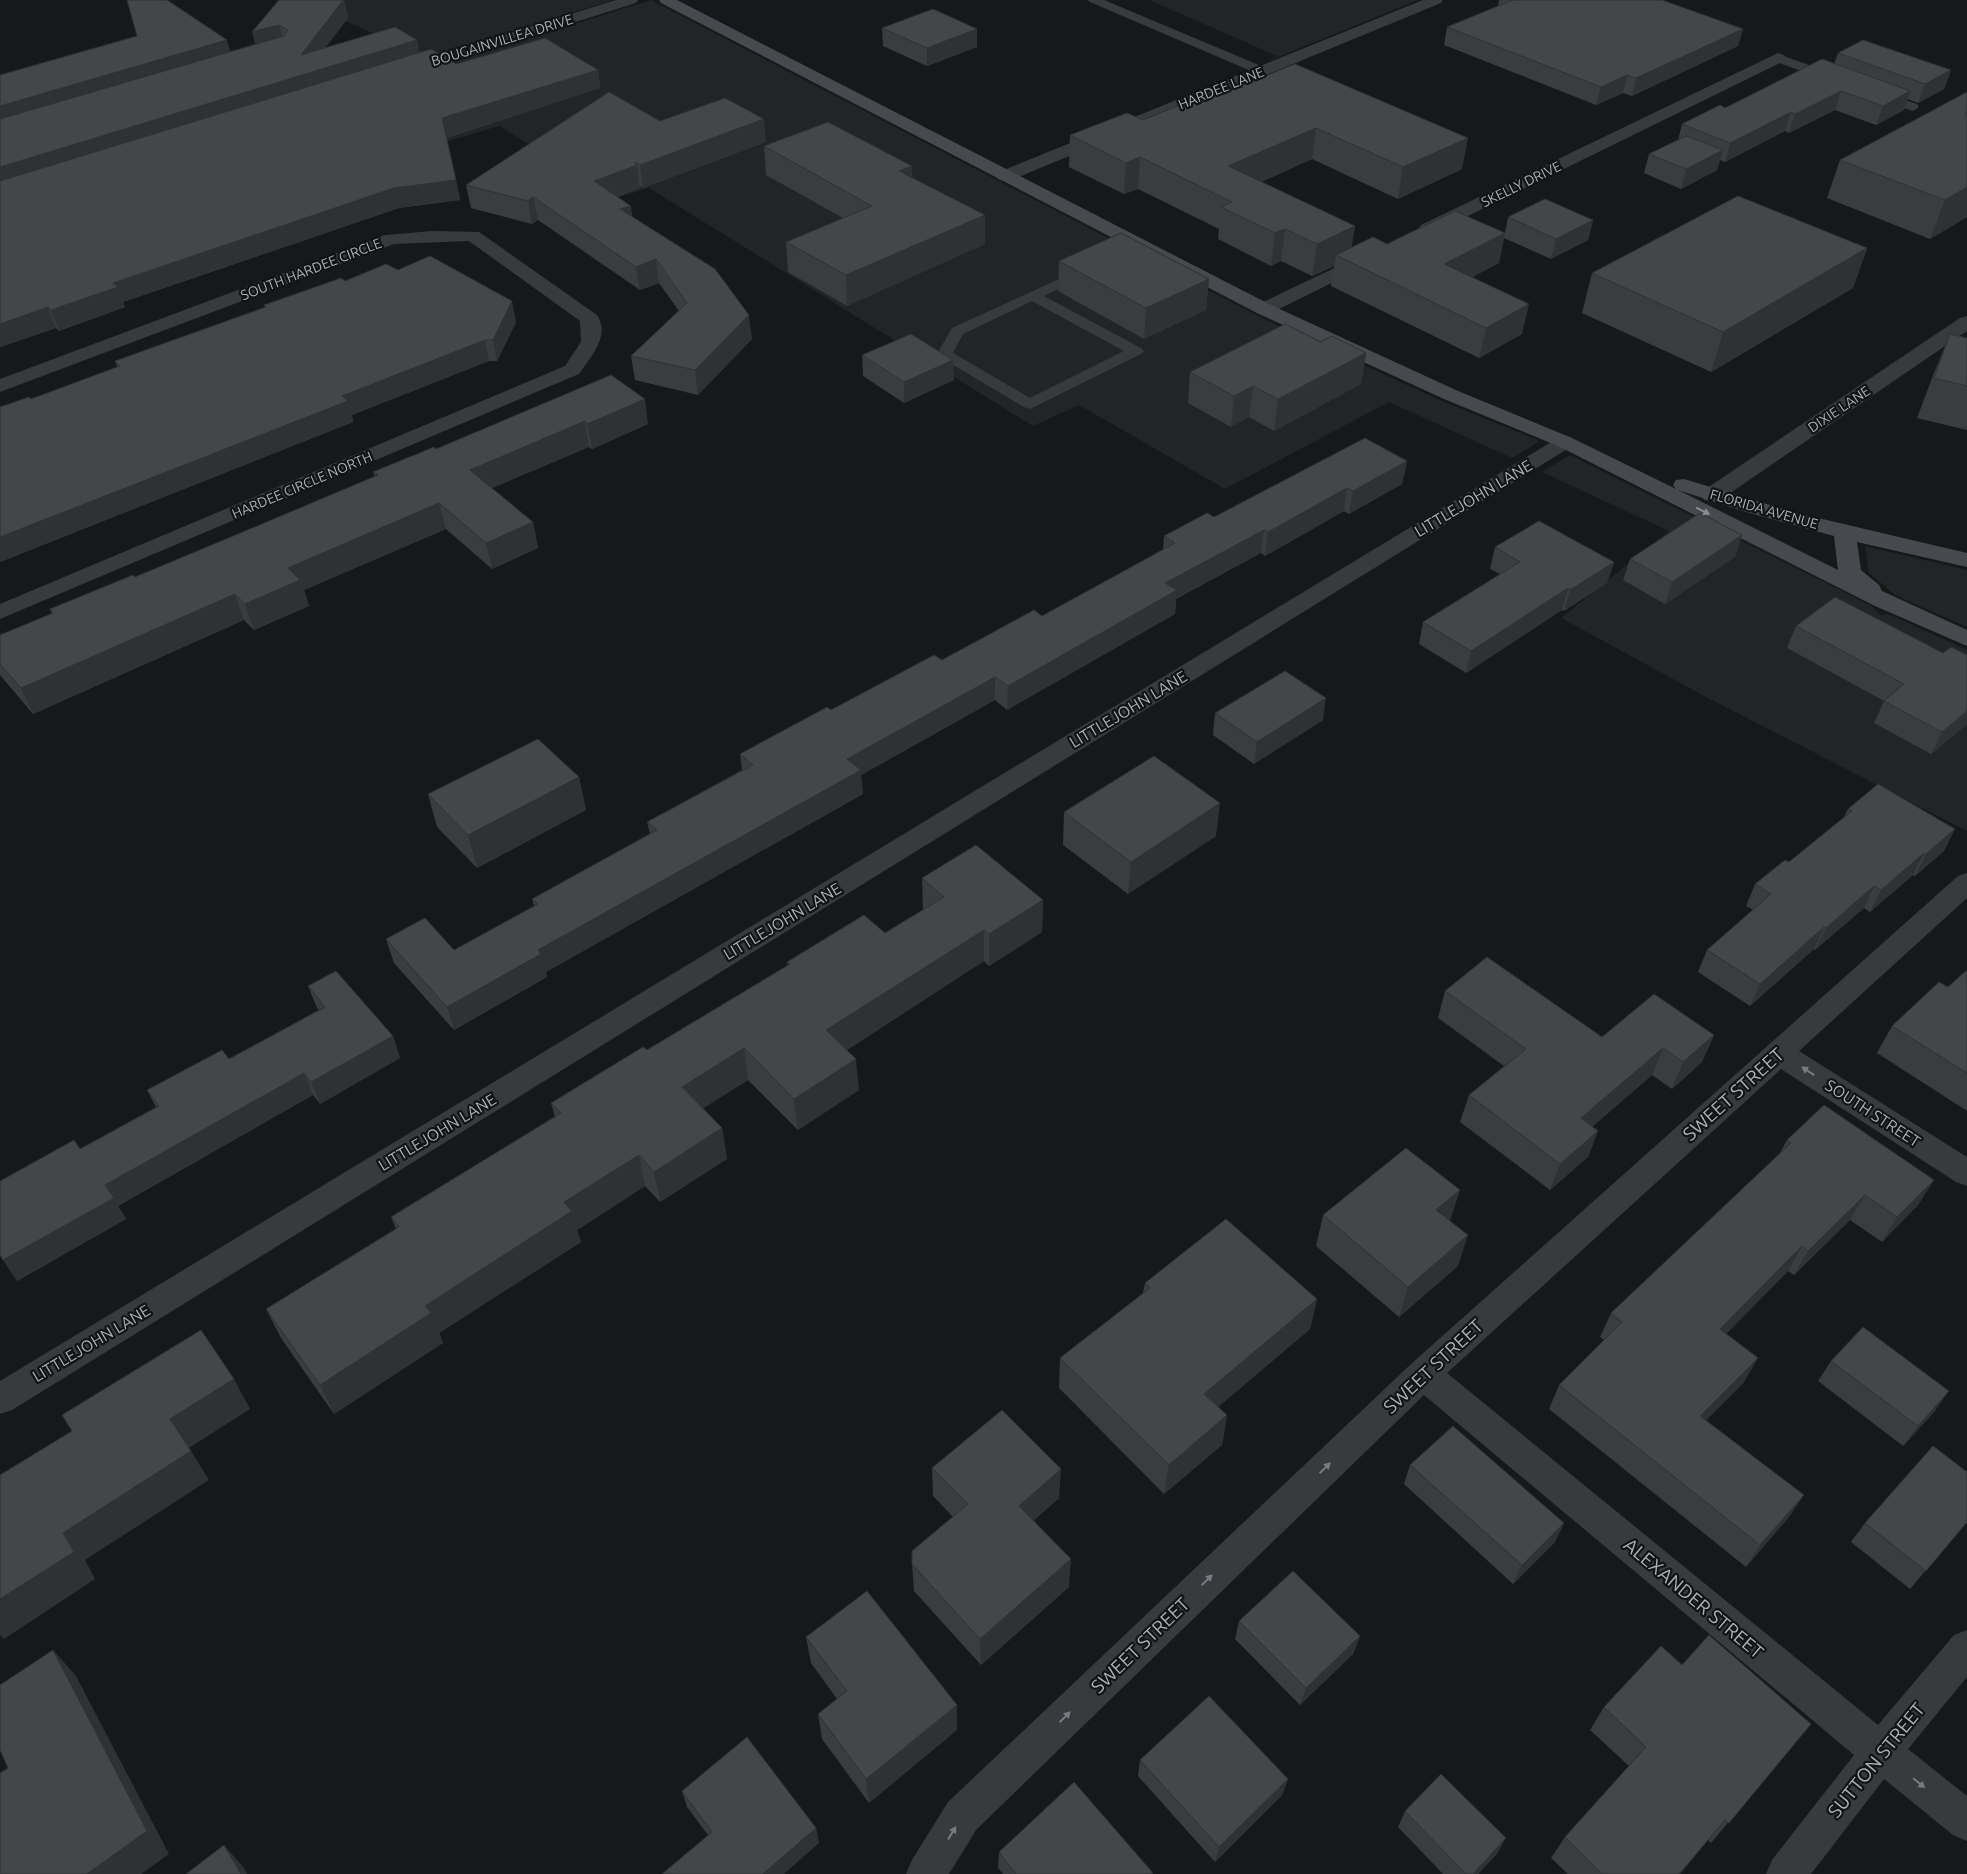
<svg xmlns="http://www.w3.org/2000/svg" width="1967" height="1874" viewBox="0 0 1967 1874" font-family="Ubuntu,sans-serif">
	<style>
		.built { fill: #232426 }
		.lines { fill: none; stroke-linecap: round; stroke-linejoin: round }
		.lane { fill: #383b3e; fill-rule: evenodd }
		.street { fill: #383b3e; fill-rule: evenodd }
		.secondary { fill: #464a4e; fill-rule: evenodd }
		.wall { fill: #3a3c3f }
		.shaded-wall { fill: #303133 }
		.building { fill: #444649; stroke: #303133 }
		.oneway { fill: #878e94 }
		.oneway2 { fill: #777c82 }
		.labels { text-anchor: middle; stroke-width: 4.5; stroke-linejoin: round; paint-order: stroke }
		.far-street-label { font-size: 14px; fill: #aab2b9; stroke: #121314 }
		.street-label { font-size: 16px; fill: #aab2b9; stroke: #121314 }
		.near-street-label { font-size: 19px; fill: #aab2b9; stroke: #121314 }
	</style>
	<rect width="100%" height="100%" fill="#171819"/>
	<path class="built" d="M297 0H613L428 57Z
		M651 0 1266 320 1442 401 1540 441 1512 458 1389 402 1225 489 1079 405 1033 426 649 188 616 198 499 126 442 143 361 91Z
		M1149 0H1418L1263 63 1277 56Z
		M1570 455 1858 599 1871 606 1881 615 1886 614 1893 616 1967 650V831L1706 697 1561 618 1669 531 1542 472Z
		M1865 546 1967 570V627L1895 595 1869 573Z"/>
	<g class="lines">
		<path class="lane" d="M1088 0H1104L1266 68 1268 71 1266 74H1258L1090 2Z
			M1778 54 1834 74 1836 77 1830 81 1826 80 1774 61 1772 58 1774 55Z
			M1878 91 1917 104 1919 107 1913 111 1874 98 1872 95 1874 92Z
			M1083 268 1088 269 1090 272 1088 275 1044 296 1141 348 1144 351 1141 354 1030 409 1024 407 940 357 937 354 952 328ZM1032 301 1124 351 1030 398 953 353 963 334Z"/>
		<path class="street" d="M616 0H638L636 3 416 72H404L402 69 404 66Z
			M1423 0H1443L1441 3 1011 180 1005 181 999 180 996 176 999 172Z
			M1778 53 1784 55 1786 58 1784 61 1433 233 1427 234 1421 233 1418 229 1421 225Z
			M432 231 479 232 597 315C611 335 590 358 579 374L0 619V604L565 366 581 342 580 321 469 241 394 244 0 392V379L385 235Z
			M1366 253 1372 255 1375 259 1372 263 1271 313 1264 315 1257 313 1254 309 1257 305Z
			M1967 316V331L1720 500 1712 501 1704 500 1701 495 1704 490 1960 318Z
			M1565 436 1572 438 1575 442 1572 446 12 1410 0 1414V1381L1558 438Z
			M1967 873V898L1799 1051 1967 1157V1186L1956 1182 1781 1069 1447 1373 1878 1725 1954 1635 1967 1630V1677L1908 1749 1967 1796V1841L1953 1835 1884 1779 1811 1874H1766L1772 1860 1854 1755 1424 1395 976 1830 949 1874H906L912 1860 948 1802 1411 1364 1958 876Z"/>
		<path class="secondary" d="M659 0H677L1271 305 1458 391 1572 438 1676 489 1673 485 1676 480 1684 479 1797 513 1967 553V567L1857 542 1861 570 1879 585 1882 591 1967 630V646L1875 606 1558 446 1444 399 1257 313 661 3ZM1678 490 1746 512 1834 536 1838 570Z"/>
	</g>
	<path class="wall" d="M279 0H344L348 18 325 48 417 40 419 53 456 64 598 70 600 88 447 138 460 200 399 208 123 302 125 307 59 331 56 328 0 347V75L231 52 256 44Z
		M1499 0H1662L1743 29 1738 46 1632 96 1623 93 1596 105 1444 45 1447 27 1498 6Z
		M882 28 977 47 927 66 883 46Z
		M1838 53 1951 70 1944 89 1918 103 1908 99 1904 110 1876 125 1835 110 1789 133 1785 131 1725 162 1720 160 1717 170 1681 189 1644 173 1649 154 1678 140 1682 124 1725 108 1834 64Z
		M1967 92V217L1930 239 1827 198 1840 160Z
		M1218 95 1462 169 1398 199 1312 159 1261 182 1355 226 1351 248 1505 233 1508 217 1593 220 1588 240 1551 259 1504 238 1499 263 1472 277 1522 334 1479 358 1331 286 1334 266 1312 276 1281 261 1271 266 1218 239 1219 229 1138 189 1124 194 1069 167 1070 135 1143 120Z
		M660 121 766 142 643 188 640 186V188L617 197 632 217 752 339 698 395 635 380 631 356 679 311 659 283 640 290 538 220 532 224 471 208 466 185Z
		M764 146 912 177 985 244 847 306 788 272 786 242 843 218 766 175Z
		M1867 248 1853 288 1711 372 1582 313 1592 273Z
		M1059 261 1209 279 1206 310 1144 339 1058 291Z
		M398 270 516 322 497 361H489L352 415 353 422 0 562V407L31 399 117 367 115 361 265 307 264 305 345 281Z
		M1950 334 1967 338V430L1917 418 1934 373Z
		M1321 342 1366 353 1361 384 1274 431 1249 417 1231 427 1188 403 1190 372Z
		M862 355 954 380 904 403 863 376Z
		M611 375 648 424 592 449 589 447 492 488 533 522 538 548 492 569 446 529 304 590 309 606 254 630 244 620 33 714 0 675V635L52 614 50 609 135 577 269 521 375 477 373 472 436 449Z
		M1407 461 1402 484 1349 514 1344 511 1265 556 1261 553 1176 599 1175 614 1007 710 995 700 861 775 863 794 546 972 547 977 454 1030 394 963 386 939 454 950 534 906 532 899 650 834 647 822 742 770 740 754 831 710 1042 616 1163 550 1164 536 1214 517Z
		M1742 535 1735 557 1665 604 1623 580 1630 559Z
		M1495 547 1614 562 1607 583 1564 611 1562 610 1466 673 1419 644 1423 622 1500 574 1490 569Z
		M1796 626 1943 653 1967 655V724L1931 754 1874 723 1884 701 1787 648Z
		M1215 713 1323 720 1254 764 1213 735Z
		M579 777 586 810 477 868 437 827 428 794Z
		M1848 809 1944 851 1915 876 1913 875 1870 912 1864 908 1815 950 1814 949 1750 1006 1698 972 1707 950 1753 910 1746 906 1755 884 1789 862 1844 817Z
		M1064 812 1216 836 1128 894 1063 845Z
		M922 878 1043 900 1042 932 989 966 984 961 847 1050 859 1090 798 1130 748 1080 703 1108 722 1128 727 1159 660 1202 645 1186 577 1230 581 1242 439 1333 443 1343 334 1414 281 1338 266 1309 396 1229 391 1217 555 1117 551 1103 647 1050 788 966 787 962 885 933 923 910Z
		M1967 970V1111L1877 1053 1892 1026 1948 987Z
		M308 986 393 1036 400 1058 320 1104 313 1095 118 1206 126 1219 17 1281 80 1149 156 1107 147 1090 229 1059 319 1010 317 1008Z
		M1445 991 1602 1037 1714 1035 1702 1062 1672 1089 1652 1075 1592 1127 1598 1131 1588 1157 1550 1190 1460 1122 1469 1095 1504 1066 1438 1018Z
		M1787 1140 1934 1180 1918 1205 1882 1242 1850 1220 1794 1275 1788 1271 1726 1334 1744 1382 1706 1420 1804 1495 1788 1518 1746 1567 1549 1409 1559 1385 1604 1340 1600 1337 1611 1313 1780 1153Z
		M1323 1215 1450 1221 1458 1266 1399 1317 1316 1246Z
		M1145 1283 1317 1299 1310 1329 1218 1407 1227 1415 1222 1445 1164 1494 1059 1388 1060 1358 1143 1293Z
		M1831 1361 1935 1411 1903 1446 1818 1381Z
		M1410 1465 1564 1523 1555 1542 1513 1584 1404 1484Z
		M932 1468 1059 1498 1034 1520 1069 1587 981 1665 914 1591 912 1564 953 1517 933 1496Z
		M1967 1522 1910 1589 1851 1542 1865 1523Z
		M1239 1621 1360 1636 1353 1654 1300 1705 1235 1639Z
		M806 1637 957 1705V1730L869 1803 822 1739 818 1714 837 1699 811 1663Z
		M1682 1665 1811 1724 1711 1843 1708 1840 1680 1874H1568L1551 1858 1565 1837 1629 1766 1590 1730 1604 1707Z
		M1140 1760 1288 1779 1282 1795 1215 1862 1138 1776Z
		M682 1791 816 1828 819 1843 708 1835 687 1807Z
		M1405 1811 1497 1854 1478 1874H1443L1398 1827Z
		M999 1852 1152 1874H1003L998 1868Z"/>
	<path class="shaded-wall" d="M343 0 348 18 306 73 301 55Z
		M279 25 284 43 257 51 252 32Z
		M977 29V47L927 66V48Z
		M1743 29 1738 46 1632 96 1636 78Z
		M227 40 232 58 0 127V106Z
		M417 40 421 59 0 189V167Z
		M598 70 600 88 446 138 442 118Z
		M1951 70 1944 89 1918 103 1925 84Z
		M1627 75 1623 93 1596 105 1601 87Z
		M1841 91 1835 110 1789 133 1795 114Z
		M1910 91 1904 110 1876 125 1883 106Z
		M1791 112 1785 131 1725 162 1730 143Z
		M764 119 766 142 643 188 640 165Z
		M1316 128 1312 159 1225 197 1228 166Z
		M1468 138 1462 169 1398 199 1403 167Z
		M1723 150 1717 170 1681 189 1686 169Z
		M1140 157 1138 189 1124 194 1126 163Z
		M637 165 640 188 597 204 594 181Z
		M912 166 913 195 899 171Z
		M456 180 460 200 399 208 123 302 125 307 59 331 51 310 113 283 394 188Z
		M1967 187V217L1930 239 1945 200Z
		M533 197 538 220 532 224 528 201Z
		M631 206 634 229 620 209Z
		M985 215V244L847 306 846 275Z
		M1593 220 1588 240 1551 259 1556 239Z
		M1355 226 1350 258 1336 255 1334 266 1312 276 1317 244Z
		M1285 229 1281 261 1271 266 1275 233Z
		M1505 233 1499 263 1438 295 1444 264Z
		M1867 248 1853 288 1711 372 1723 332Z
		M656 259 659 283 640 290 636 267Z
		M1209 279 1206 310 1144 339 1146 308Z
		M512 301 516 322 497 361 493 340Z
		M1529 304 1522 334 1479 358 1486 328Z
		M48 307 56 328 0 347V324Z
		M749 315 752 339 698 395 695 370Z
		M485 340 489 361 352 415 353 422 0 562V537L342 396Z
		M1366 353 1361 384 1274 431 1278 399Z
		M953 360 954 380 904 403V382Z
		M1253 386 1249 417 1231 427 1234 396Z
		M645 399 648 424 592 449 587 424Z
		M585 421 589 447 475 495 470 470Z
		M1407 461 1402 484 1349 514 1353 491Z
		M1347 488 1344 511 1265 556 1268 532Z
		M439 503 446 529 304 590 309 606 254 630 245 604 288 568Z
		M533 522 538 548 492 569 486 543Z
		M1264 530 1261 553 1176 599 1175 614 1007 710 1008 686 1165 583Z
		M1742 535 1735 557 1665 604 1672 582Z
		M1614 562 1607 583 1564 611 1570 590Z
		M1568 588 1562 610 1466 673 1471 651Z
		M235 594 244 620 33 714 21 688Z
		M995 677V700L861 775 863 794 546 972 547 977 454 1030 447 1007 847 759Z
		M1326 698 1323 720 1254 764 1257 742Z
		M1967 711V724L1931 754 1942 732Z
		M579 777 586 810 477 868 468 835Z
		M1220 803 1216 836 1128 894 1131 862Z
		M1955 829 1944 851 1915 876 1926 854Z
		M1924 853 1913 875 1870 912 1881 890Z
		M1874 886 1864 908 1815 950 1826 928Z
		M1043 900 1042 932 989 966V934Z
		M1824 927 1814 949 1750 1006 1760 984Z
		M984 930V961L829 1061 826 1030Z
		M1714 1035 1702 1062 1672 1089 1683 1062Z
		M393 1036 400 1058 320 1104 311 1082Z
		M744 1048 748 1080 688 1118 682 1087Z
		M1663 1048 1652 1075 1571 1145 1581 1118Z
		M856 1059 859 1090 798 1130 794 1099Z
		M304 1073 313 1095 118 1206 126 1219 17 1281 3 1260 105 1185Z
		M722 1128 727 1159 660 1202 654 1172Z
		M1598 1131 1588 1157 1550 1190 1560 1164Z
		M639 1155 645 1186 577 1230 581 1242 439 1333 443 1343 334 1414 320 1385 564 1202Z
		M1934 1180 1918 1205 1882 1242 1897 1217Z
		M1460 1190 1450 1221 1436 1210Z
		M1865 1195 1850 1220 1794 1275 1808 1251Z
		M1468 1235 1458 1266 1399 1317 1408 1287Z
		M1802 1246 1788 1271 1707 1353 1720 1329Z
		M1317 1299 1310 1329 1199 1423 1204 1394Z
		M1758 1358 1744 1382 1687 1439 1700 1416Z
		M234 1379 250 1409 189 1448 170 1419Z
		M1949 1391 1935 1411 1903 1446 1918 1426Z
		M1227 1415 1222 1445 1164 1494 1169 1465Z
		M191 1451 209 1480 85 1560 95 1579 4 1639 0 1635V1599L63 1533Z
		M1061 1469 1059 1498 1019 1534V1506Z
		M1804 1495 1788 1518 1746 1567 1760 1545Z
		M1564 1523 1555 1542 1513 1584 1522 1565Z
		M1071 1559 1069 1587 981 1665 980 1639Z
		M1360 1636 1353 1654 1300 1705 1306 1688Z
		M53 1650 76 1676 169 1854 141 1874H87Z
		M957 1705V1730L869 1803 866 1779Z
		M1288 1779 1282 1795 1215 1862 1219 1847Z
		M816 1828 819 1843 784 1874H763Z
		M1506 1838 1497 1854 1478 1874H1473Z
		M224 1845 244 1868 247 1874H241Z"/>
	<path class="building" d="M127 0H167L227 40 0 106V75L137 36Z
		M279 0H343L301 55 395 27 417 40 0 167V119L284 36 288 30 279 25 252 32Z
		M1511 0H1662L1743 29 1636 78 1627 75 1601 87 1447 27 1513 0Z
		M933 9 977 29 927 48 882 28Z
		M545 38 598 70 442 118 456 180 394 188 113 283 118 287 51 310 48 307 0 324V181L431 49 456 64Z
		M1863 40 1951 70 1925 84 1838 53Z
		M1822 59 1910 91 1883 106 1841 91 1795 114 1791 112 1730 143 1682 124 1720 105 1725 108Z
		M1295 64 1468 138 1403 167 1316 128 1228 166 1355 226 1317 244 1285 229 1275 233 1221 207 1232 202 1140 157 1126 163 1070 135 1127 113 1143 120 1212 92 1218 95Z
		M609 92 660 121 725 98 764 119 640 165 635 162 637 165 594 181 631 206 620 209 715 269 749 315 695 370 631 356 687 303 656 259 636 267 533 197 528 201 466 185Z
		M1967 92V111L1965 113 1967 114V187L1945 200 1840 160Z
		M828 122 912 166 899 171 985 215 846 275 786 242 872 206 764 146Z
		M1686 136 1723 150 1686 169 1649 154Z
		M1738 196 1867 248 1723 332 1592 273Z
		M1545 199 1593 220 1556 239 1508 217Z
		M1455 211 1505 233 1444 264 1529 304 1486 328 1336 255 1373 237 1387 244Z
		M1121 233 1209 279 1146 308 1059 261Z
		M430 256 512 301 493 340H485L342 396 348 401 0 537V407L29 397 31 399 120 366 115 361 266 307 264 305 341 278 345 281 386 264 398 270Z
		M1285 324 1321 342 1332 336 1366 353 1278 399 1253 386 1234 396 1190 372Z
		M911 334 953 360 904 382 862 355Z
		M1950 334 1967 338V386L1934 378Z
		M611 375 645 399 587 424 585 421 470 470 533 522 486 543 439 503 288 568 300 580 245 604 235 594 21 688 0 664V635L53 613 50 609 133 575 135 577 269 521 378 475 373 472 434 447 436 449Z
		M1365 438 1407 461 1353 491 1347 488 1268 532 1264 530 1165 583 1177 590 1008 686 995 677 847 759 861 770 538 950 541 954 447 1007 386 939 425 918 454 950 538 904 532 899 657 830 647 822 753 765 740 754 827 707 831 710 934 655 942 660 1034 610 1042 616 1175 543 1164 536 1207 513 1214 517Z
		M1700 513 1742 535 1672 582 1630 559Z
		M1539 521 1614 562 1570 590 1568 588 1471 651 1423 622 1520 562 1495 547Z
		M1835 597 1943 653 1951 647 1967 655V711L1942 732 1884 701 1904 684 1796 626Z
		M1285 671 1326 698 1257 742 1215 713Z
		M538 739 579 777 468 835 428 794Z
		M1154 756 1220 803 1131 862 1064 812Z
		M1878 784 1955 829 1926 854 1924 853 1881 890 1874 886 1826 928 1824 927 1760 984 1707 950 1771 894 1755 884 1785 860 1789 862 1852 811 1848 809Z
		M976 845 1043 900 989 934 984 930 826 1030 856 1059 794 1099 744 1048 682 1087 722 1128 654 1172 639 1155 564 1202 572 1211 425 1306 431 1313 320 1385 266 1309 399 1227 391 1217 561 1113 551 1103 643 1047 647 1050 790 964 787 962 864 915 885 933 944 897 922 878Z
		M1487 957 1602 1037 1654 994 1714 1035 1683 1062 1663 1048 1581 1118 1598 1131 1560 1164 1469 1095 1526 1049 1445 991Z
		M1967 970V1073L1892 1026 1939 982 1948 987Z
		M336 971 393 1036 311 1082 304 1073 105 1185 114 1198 3 1260 0 1255V1181L74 1140 80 1149 159 1106 147 1090 222 1050 229 1059 325 1007 308 986Z
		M1824 1105 1934 1180 1897 1217 1865 1195 1808 1251 1802 1246 1720 1329 1758 1358 1700 1416 1804 1495 1760 1545 1559 1385 1622 1322 1611 1313 1791 1143 1787 1140Z
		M1406 1148 1460 1190 1436 1210 1468 1235 1408 1287 1323 1215Z
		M1226 1219 1317 1299 1204 1394 1227 1415 1169 1465 1060 1358 1150 1288 1145 1283Z
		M1863 1327 1949 1391 1918 1426 1831 1361Z
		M201 1330 234 1379 170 1419 191 1451 63 1533 74 1552 0 1599V1475L72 1431 62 1415Z
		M1002 1410 1061 1469 1019 1506 1071 1559 980 1639 912 1564V1551L968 1504 932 1468Z
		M1453 1426 1564 1523 1522 1565 1410 1465Z
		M1933 1446 1967 1472V1522L1926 1571 1865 1523Z
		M1293 1571 1360 1636 1306 1688 1239 1621Z
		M867 1591 957 1705 866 1779 818 1714 847 1691 806 1637Z
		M1709 1635 1811 1724 1729 1823 1725 1820 1679 1874H1602L1565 1837 1646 1747 1604 1707 1661 1646 1682 1665Z
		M53 1650 147 1831 87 1874H0V1773L8 1768 0 1750V1685Z
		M1209 1696 1288 1779 1219 1847 1140 1760Z
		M747 1737 816 1828 763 1874H662L712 1832 682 1791Z
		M1441 1774 1506 1838 1473 1874H1466L1405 1811Z
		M1074 1782 1153 1873 1151 1874H1016L999 1852Z
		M224 1845 241 1874H186Z"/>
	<defs><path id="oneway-solid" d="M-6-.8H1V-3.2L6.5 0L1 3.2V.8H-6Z" transform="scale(1.25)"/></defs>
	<use class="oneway" href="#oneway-solid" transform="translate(1703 511) rotate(26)"/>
	<g class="oneway2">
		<use href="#oneway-solid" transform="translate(1808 1071) rotate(-147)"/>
		<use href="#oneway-solid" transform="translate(1325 1468) rotate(-44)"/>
		<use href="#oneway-solid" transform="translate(1207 1580) rotate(-44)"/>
		<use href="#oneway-solid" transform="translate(1065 1717) rotate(-44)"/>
		<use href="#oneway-solid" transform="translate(1919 1783) rotate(39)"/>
		<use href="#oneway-solid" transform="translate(952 1833) rotate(-58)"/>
	</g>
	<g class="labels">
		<g class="far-street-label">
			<text transform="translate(502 40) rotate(-17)" y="5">BOUGAINVILLEA DRIVE</text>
			<text transform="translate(1221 88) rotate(-22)" y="5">HARDEE LANE</text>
			<text transform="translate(1521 184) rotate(-26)" y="5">SKELLY DRIVE</text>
			<text transform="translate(311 269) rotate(-21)" y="5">SOUTH HARDEE CIRCLE</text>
			<text transform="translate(1839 409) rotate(-34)" y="5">DIXIE LANE</text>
			<text transform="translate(302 485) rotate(-23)" y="5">HARDEE CIRCLE NORTH</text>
			<text transform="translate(1764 509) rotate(16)" y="5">FLORIDA AVENUE</text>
		</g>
		<g class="street-label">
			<text transform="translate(1473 498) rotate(-31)" y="6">LITTLEJOHN LANE</text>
			<text transform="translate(1128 709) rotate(-31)" y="6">LITTLEJOHN LANE</text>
			<text transform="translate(782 921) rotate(-31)" y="6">LITTLEJOHN LANE</text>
			<text transform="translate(1873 1113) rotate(33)" y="6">SOUTH STREET</text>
			<text transform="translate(437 1132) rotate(-31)" y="6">LITTLEJOHN LANE</text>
			<text transform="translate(91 1343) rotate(-31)" y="6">LITTLEJOHN LANE</text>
		</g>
		<g class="near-street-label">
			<text transform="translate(1733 1094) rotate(-42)" y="7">SWEET STREET</text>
			<text transform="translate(1433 1366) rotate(-43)" y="7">SWEET STREET</text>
			<text transform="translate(1694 1598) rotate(40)" y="7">ALEXANDER STREET</text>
			<text transform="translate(1140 1645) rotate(-44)" y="7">SWEET STREET</text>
			<text transform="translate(1876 1760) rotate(-51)" y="7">SUTTON STREET</text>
		</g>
	</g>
</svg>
